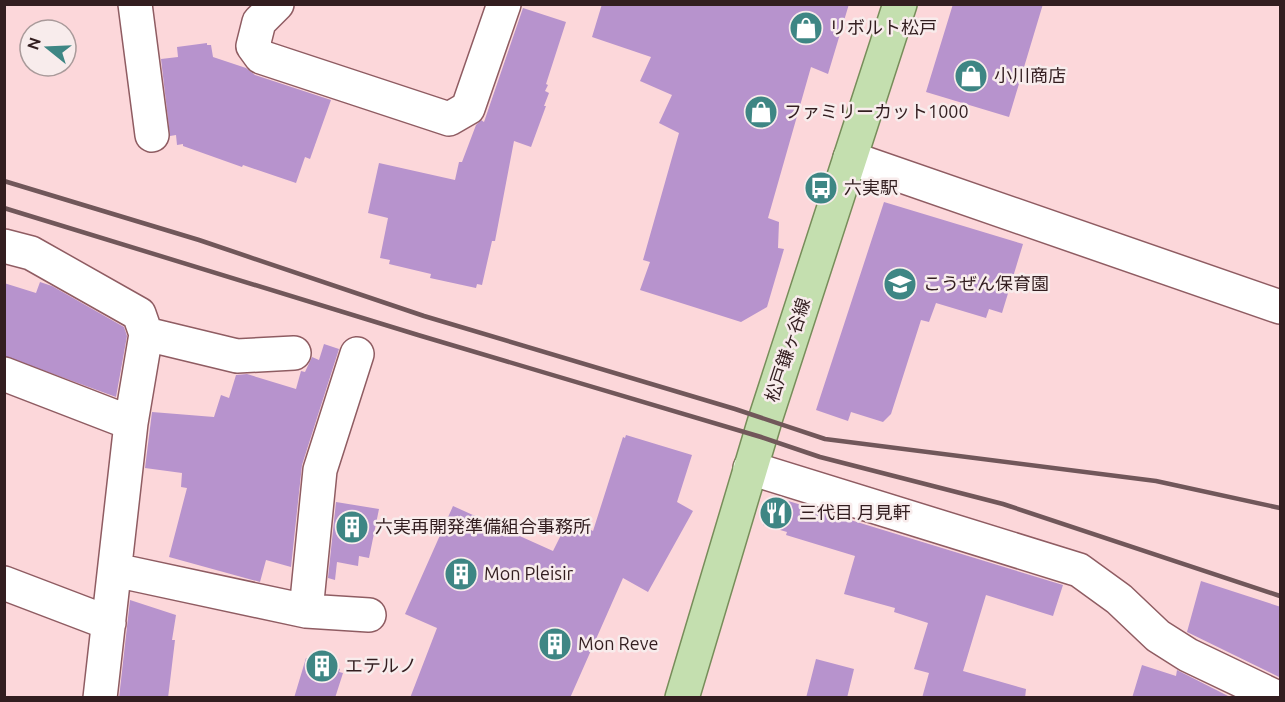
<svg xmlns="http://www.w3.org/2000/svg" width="1285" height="702" viewBox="0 0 1285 702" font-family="Ubuntu,'Noto Sans JP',sans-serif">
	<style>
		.building { fill: #b793cd }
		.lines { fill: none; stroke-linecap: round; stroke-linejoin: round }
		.minor-casing { stroke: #8f5c62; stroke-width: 36 }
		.major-casing { stroke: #778d5a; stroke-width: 36 }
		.minor { stroke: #fff; stroke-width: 33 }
		.major { stroke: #c4dfaf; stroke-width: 33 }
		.rail { stroke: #71575a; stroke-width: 4.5 }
		.labels { text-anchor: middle; stroke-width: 5; stroke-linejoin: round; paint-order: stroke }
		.poi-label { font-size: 18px; fill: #331e20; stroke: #f8ecec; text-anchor: start }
		.street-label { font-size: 18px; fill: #331e20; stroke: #f8ecec }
	</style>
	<rect width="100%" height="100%" fill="#fcd7da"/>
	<path class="building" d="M602 4H849L828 74 811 67 768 218 779 222 778 248 784 249 767 307 741 322 640 290 650 262 643 260 679 133 659 123 672 95 640 81 651 57 592 37Z
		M953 4H1043L1009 117 926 92Z
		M523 8 566 22 546 84 548 85 545 91 549 93 544 106H546L531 147 514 141 495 241H492L482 285 477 284 476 288 430 278 431 274 389 264 390 260 380 258 388 218 368 213 379 163 455 180 459 162H462L476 125 481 120 484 122Z
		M207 43V45H211L213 57 246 68 255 75 331 100 310 159 305 157 296 183 243 165 242 167 183 146V144L177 145 176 135 170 136 161 59 178 57 177 47Z
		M884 202 1023 244 1002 313 989 309 986 318 936 303 929 322 921 320 891 414 883 422 851 412 848 421 816 410Z
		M40 282 52 286 124 327 127 336 116 397 4 356V283L36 293Z
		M324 344 339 349 302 465 291 567 266 560 260 582 169 557 187 488 181 487 182 473 145 468 152 412 214 417 221 395 229 398 236 375 247 374 296 389 301 371 305 372 312 357 319 360Z
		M626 435 692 455 677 502 693 511 648 592 623 578 570 698H410L437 628 405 614 453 506 553 551 569 519 593 531 623 437 625 438Z
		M772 496 1063 585 1053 616 986 595 963 671 1026 689 1025 698H922L929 673 914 669 928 623 894 612 895 608 844 594 855 556 786 535 787 532 763 525Z
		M336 502 379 509 369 558 359 556 358 566 337 562 335 580 328 578Z
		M1201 581 1281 607V678L1187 632Z
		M130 600 176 615 172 640H175L168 698H119Z
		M306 658 340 669 339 672 343 673 335 698H294Z
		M816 659 854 669 847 698H806Z
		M1142 665 1176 676 1177 670 1232 698H1132Z"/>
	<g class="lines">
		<g class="minor-casing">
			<path id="minor" d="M135 4 152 135
				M277 4 259 22 253 46 261 57 449 119 468 108 504 4
				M850 158 1280 307
				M4 246 31 253 139 314 146 334
				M4 374 131 423
				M750 468 1079 570 1119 599 1158 636 1188 655 1278 698
				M115 570 306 611 369 615
				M4 583 109 623
				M306 611 320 470 357 354
				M100 698 131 423 146 334 237 356 294 353"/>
		</g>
		<g class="major-casing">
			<path id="major" d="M682 698 765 420 900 4"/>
		</g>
		<use href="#minor" class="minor"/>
		<use href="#major" class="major"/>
		<path class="rail" d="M4 181 199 240 424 316 735 409 825 439 1156 481 1280 508
			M4 208 418 335 761 437 820 457 1003 504 1280 596"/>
	</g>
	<defs>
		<g id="shop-disc" transform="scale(1.725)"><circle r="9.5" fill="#3e8684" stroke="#f8ecec"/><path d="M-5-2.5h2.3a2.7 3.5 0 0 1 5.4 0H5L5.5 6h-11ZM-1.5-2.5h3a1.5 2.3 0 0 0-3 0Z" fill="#fff"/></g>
		<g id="bus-disc" transform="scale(1.725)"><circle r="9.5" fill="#3e8684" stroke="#f8ecec"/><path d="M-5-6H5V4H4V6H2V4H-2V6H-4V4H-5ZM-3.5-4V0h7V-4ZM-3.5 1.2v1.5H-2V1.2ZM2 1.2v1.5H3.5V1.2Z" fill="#fff"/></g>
		<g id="school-disc" transform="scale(1.725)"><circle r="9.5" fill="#3e8684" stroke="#f8ecec"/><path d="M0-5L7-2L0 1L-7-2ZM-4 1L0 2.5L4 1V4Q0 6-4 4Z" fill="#fff"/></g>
		<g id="restaurant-disc" transform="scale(1.725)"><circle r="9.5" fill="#3e8684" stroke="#f8ecec"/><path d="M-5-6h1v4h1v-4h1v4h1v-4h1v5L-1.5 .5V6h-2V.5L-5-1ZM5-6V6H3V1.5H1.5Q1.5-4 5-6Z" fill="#fff"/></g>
		<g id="building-disc" transform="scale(1.725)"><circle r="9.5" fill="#3e8684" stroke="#f8ecec"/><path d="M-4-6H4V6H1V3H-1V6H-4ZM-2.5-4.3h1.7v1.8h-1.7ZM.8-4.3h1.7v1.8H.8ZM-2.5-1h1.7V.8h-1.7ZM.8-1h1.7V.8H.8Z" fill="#fff"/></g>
	</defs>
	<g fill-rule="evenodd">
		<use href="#shop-disc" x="806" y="28"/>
		<use href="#shop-disc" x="971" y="76"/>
		<use href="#shop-disc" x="761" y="112"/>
		<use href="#bus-disc" x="821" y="188"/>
		<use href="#school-disc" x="900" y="284"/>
		<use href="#restaurant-disc" x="776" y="513"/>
		<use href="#building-disc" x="352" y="527"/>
		<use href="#building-disc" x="461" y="574"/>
		<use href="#building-disc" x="555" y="644"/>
		<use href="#building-disc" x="322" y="666"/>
	</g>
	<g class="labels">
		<g class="poi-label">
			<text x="829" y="34">リボルト松戸</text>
			<text x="994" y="82">小川商店</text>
			<text x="784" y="118">ファミリーカット1000</text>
			<text x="844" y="194">六実駅</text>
			<text x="923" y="290">こうぜん保育園</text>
			<text x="799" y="519">三代目 月見軒</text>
			<text x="375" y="533">六実再開発準備組合事務所</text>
			<text x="484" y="580">Mon Pleisir</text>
			<text x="578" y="650">Mon Reve</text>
			<text x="345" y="672">エテルノ</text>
		</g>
		<g class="street-label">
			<text transform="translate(788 350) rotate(-72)" y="6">松戸鎌ヶ谷線</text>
		</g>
	</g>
	<rect width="1285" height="702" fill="none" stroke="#331e20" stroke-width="12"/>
	<g transform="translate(48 48) rotate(288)"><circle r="28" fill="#f8ecec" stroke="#a99a9a" stroke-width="1.5"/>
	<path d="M0-4.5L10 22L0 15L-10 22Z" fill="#3e8684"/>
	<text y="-9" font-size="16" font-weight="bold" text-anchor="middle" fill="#331e20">N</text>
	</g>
</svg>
